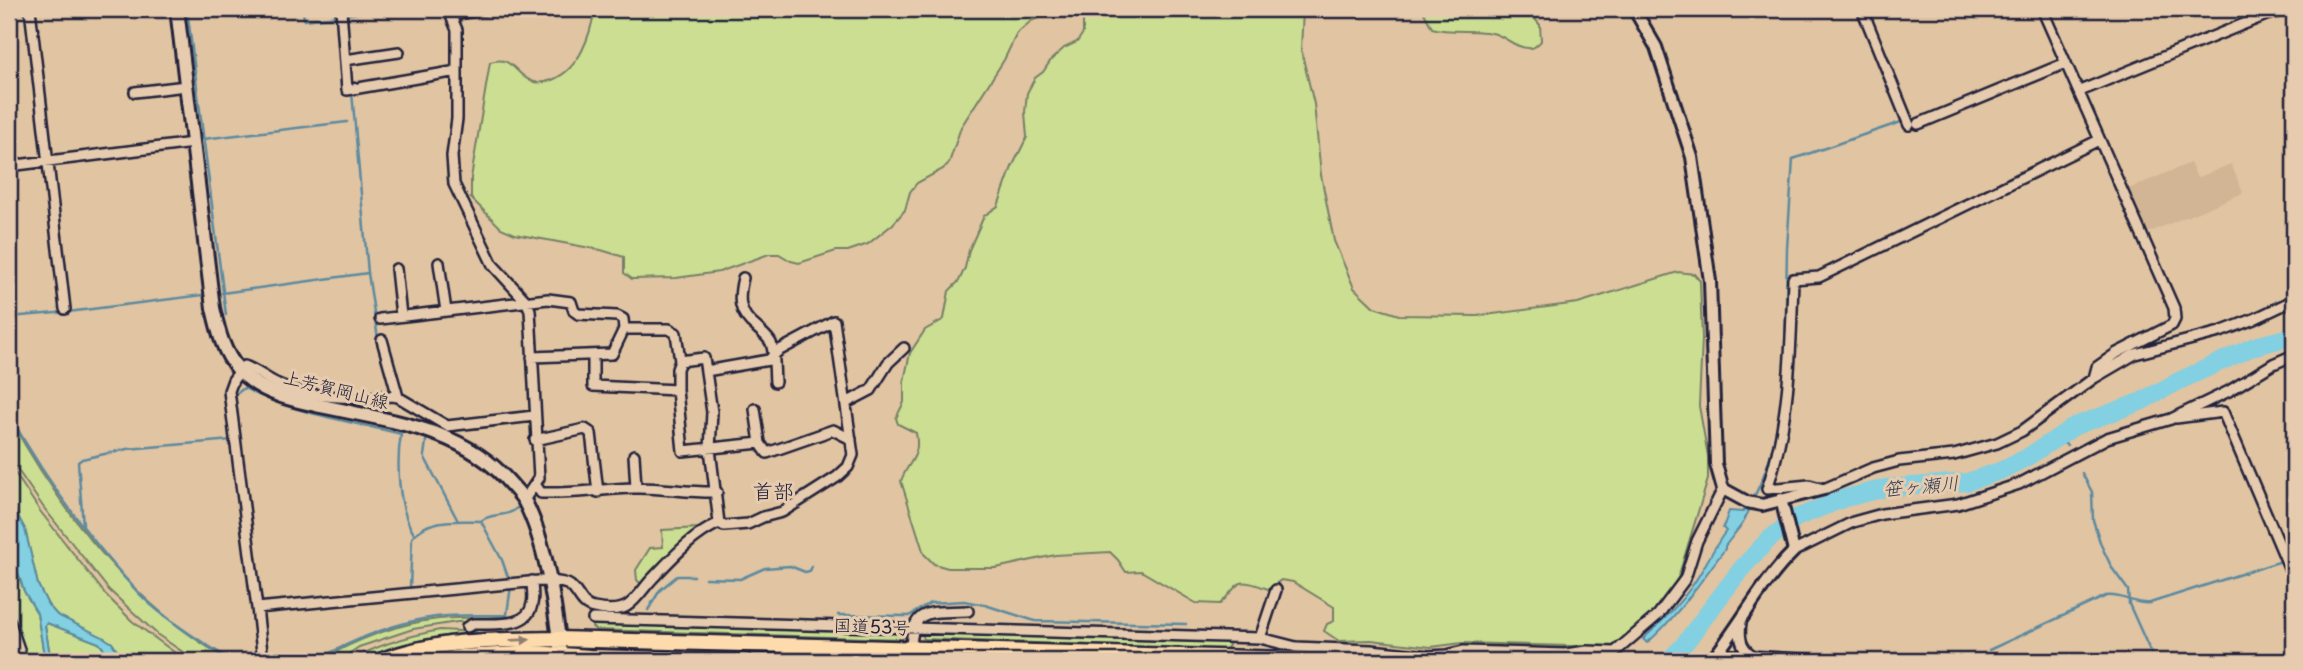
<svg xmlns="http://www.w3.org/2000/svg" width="2303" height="670" viewBox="0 0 2303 670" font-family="'Playpen Sans','Klee One',sans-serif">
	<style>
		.built { fill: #d1b594 }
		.green { fill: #cbde92; stroke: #768066; stroke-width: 2 }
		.water { fill: #82d0e1; stroke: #5c8a9f; stroke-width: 2 }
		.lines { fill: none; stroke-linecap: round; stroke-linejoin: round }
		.stream { stroke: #5c8a9f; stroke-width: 2.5 }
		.river { stroke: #82d0e1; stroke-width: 18 }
		.minor-casing { stroke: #22223b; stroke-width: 14 }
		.tertiary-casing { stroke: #22223b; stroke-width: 16 }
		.secondary-casing { stroke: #22223b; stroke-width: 18 }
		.trunk-casing { stroke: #22223b; stroke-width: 19 }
		.minor { stroke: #e6cbae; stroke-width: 9 }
		.tertiary { stroke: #e6cbae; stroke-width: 10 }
		.secondary { stroke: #e6cbae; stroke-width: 12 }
		.trunk { stroke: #fedbac; stroke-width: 14 }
		.oneway { fill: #907e74 }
		.labels { text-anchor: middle; stroke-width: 6; stroke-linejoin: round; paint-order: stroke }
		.street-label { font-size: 18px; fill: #22223b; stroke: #e6cbae }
		.water-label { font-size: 19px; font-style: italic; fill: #303c54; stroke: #e6cbae }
		.quarter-label { font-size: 21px; fill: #22223b; stroke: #e6cbae }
	</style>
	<rect width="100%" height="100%" fill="#e1c4a2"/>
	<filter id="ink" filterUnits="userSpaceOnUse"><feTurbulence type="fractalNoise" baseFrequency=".0143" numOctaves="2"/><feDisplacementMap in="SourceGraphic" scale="14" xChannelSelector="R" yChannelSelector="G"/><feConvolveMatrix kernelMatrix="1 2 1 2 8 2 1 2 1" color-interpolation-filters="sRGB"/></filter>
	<g filter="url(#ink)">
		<path class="built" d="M2190 163 2197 178 2231 164 2243 193 2145 234 2126 190Z"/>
		<path class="green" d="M595 9H1051L1046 15 1031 21 1017 33 1004 60 961 127 949 163 943 169 917 183 910 192 905 210 893 224 868 244 848 251H836L799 263 791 261 779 254H769L719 272 676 278 632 279 624 273V257L601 250 515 234 501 228 471 198V178L490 62C512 55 514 73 531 81 537 84 546 82 552 80 580 69 590 36 595 9Z
			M1074 9H1303L1301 50 1314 104 1321 175 1334 241 1354 288 1374 307 1399 315 1477 316 1578 303 1678 272 1694 274 1700 281 1702 339 1699 406 1708 456V479L1678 578 1656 612 1622 645 1603 647 1462 643 1431 647 1371 640 1339 641 1324 631 1327 624 1334 621V607L1293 582 1281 580 1268 589C1235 576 1241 583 1220 604L1196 603 1141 571 1126 572 1118 560 1110 552 1055 555 996 568H948L934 564 924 554 901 481C908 461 921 458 916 433L898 424 896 418 904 402V381L910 353 925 330 944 319 949 291 959 281 965 268 969 250 984 216 998 206 1012 167 1027 137 1025 112 1027 93 1035 78 1043 72 1051 60 1064 48 1077 42 1083 33V18Z
			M1422 9H1527L1540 25 1541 41C1537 45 1534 49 1528 48 1516 48 1508 39 1498 35 1482 28 1452 34 1432 28Z
			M9 417C62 513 133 607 231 661H196L158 635 109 590 44 508 17 469 9 454Z
			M9 464 40 511 106 595 132 621 186 661H137L126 657 118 652 112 643 57 615 48 605 38 585 25 529 9 500Z
			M701 528 642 585 637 580 636 570 650 548 663 547 662 530Z
			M9 545 24 591 37 613 45 661H26L21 642 9 611Z
			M505 617 504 621 457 622 413 629 359 647 338 661H320C354 640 399 623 439 619 461 617 483 618 505 617Z
			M597 622 901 631 904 637 901 639 596 630 592 627V623Z
			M47 623 99 643 108 654 109 661H51L45 626Z
			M440 630 477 632C448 635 419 639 390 648 377 652 363 661 349 661 377 645 408 636 440 630Z
			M925 634 1231 640 1228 647 1224 650 925 639 923 638V635Z
			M932 655 1182 661H954L932 660Z"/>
		<path class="water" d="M9 500 25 529 38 585 48 605 57 615 103 637 112 643 118 652 137 661H109L108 654 99 643 47 623 45 626 51 661H45L37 613 24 591 9 545Z
			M1745 509 1749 510 1743 523 1725 546V549C1700 582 1678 616 1647 643L1643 639C1661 623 1678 606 1692 586 1705 568 1713 548 1726 531L1723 528 1729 511 1743 512Z"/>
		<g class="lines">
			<path class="stream" d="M187 9 226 315
				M303 9 304 20 338 16
				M1867 9 1904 100
				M344 15 379 9
				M41 65 64 263
				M352 92 368 273 378 339
				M203 139 347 122
				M222 293 368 273
				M9 317 68 312 203 295
				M380 349 388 376
				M1785 364 1787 248 1793 159 1904 121
				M9 414C35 461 65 505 99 547 115 566 130 586 149 603 175 626 204 644 233 661
				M2055 439 2067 445
				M426 441 424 456 458 521
				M2082 473 2092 492 2093 520 2101 545 2112 568 2128 590 2129 604 2151 653
				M1753 499C1773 462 1779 421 1784 381
				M248 502 235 395 244 388C293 413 348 421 401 434 396 463 398 509 414 534
				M482 523 502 560 509 580
				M83 525 78 462 82 459 127 449 232 440
				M705 578 740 579 765 568 790 566 805 572 810 571 812 566
				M410 588 412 538C427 517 459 521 481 521 491 512 507 518 517 508
				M648 610 660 590 677 576H694
				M838 615 909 616 930 603 964 601 985 605 1035 621 1186 624
				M506 621 511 586
				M1989 650 2106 596C2123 594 2134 605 2150 603L2294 557
				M315 661C351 641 395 622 436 617 460 614 483 616 506 615"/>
			<path class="river" d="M1668 661 1682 647 1742 568 1767 541 1796 518 1845 498 1886 488 1967 482 2000 471 2026 458 2075 426 2140 402 2181 380 2255 346 2294 336"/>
			<g class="minor-casing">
				<path id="minor" d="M30 9 65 309
					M341 9 347 90 457 71
					M448 9 457 30V119L452 156 454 184 493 265 526 301 530 310 539 478 524 500
					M1862 9 1909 125
					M2042 9 2174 308 2175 319 2172 325 2117 353 2097 367 2094 378
					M452 15 487 9
					M345 60 399 52
					M2080 91 2266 15 2292 9
					M135 92 186 86
					M1918 124 2066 63
					M2099 140 1819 277 1793 279C1791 350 1790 421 1767 489L1809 485 1824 489 1873 468 1899 461 1954 455 1997 443 2022 431 2094 378 2135 354 2220 332 2254 319 2294 300
					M9 166 193 143
					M439 263 446 311
					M396 269 401 316
					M743 278C738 299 738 313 756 327 761 332 768 337 771 343 775 354 774 370 775 382
					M380 319 548 299 571 302 574 311 578 314 617 316 623 319 624 329H669L676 333 680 361 704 358 712 412 710 449 719 523
					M382 340 398 397
					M593 355V386L677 390 683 451 760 443 767 453 833 430 851 439
					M532 357 612 354 624 329
					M677 390V369L680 361
					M846 403 871 390 888 363 904 348
					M755 409 760 443
					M534 416 447 426 398 397 392 396C356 398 312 400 278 384 266 379 257 370 244 366L233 380 229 391 257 608 539 581C548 581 559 581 567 584 579 589 579 606 594 608 604 610 618 611 627 606 637 600 644 587 653 578 673 557 693 535 719 523L724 526 748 524 763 517 782 512 837 477 848 467 853 455 834 321 778 351 769 360 706 371
					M2176 418 2223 412 2294 579
					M535 440 585 429 591 433 598 492
					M634 455 636 488
					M535 484 541 493C572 494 603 489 634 488 661 487 689 493 717 492
					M1794 551 1853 522 1882 514 1958 504 2019 484 2107 438 2171 419 2229 391 2273 364 2294 355
					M257 608 263 661
					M593 619 1260 638 1296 647 1371 650 1429 656 1447 655 1463 651 1565 654
					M9 620 23 661
					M1741 622C1739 637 1740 647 1752 655
					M467 627 473 624C492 623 528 629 532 604 534 597 532 588 532 581
					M1260 638 1276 590
					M1717 654 1833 661
					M910 661C912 609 919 612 968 611
					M1560 661 1565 654 1587 651 1615 652 1658 615 1685 579 1697 541 1723 489
					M1981 661H2030"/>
			</g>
			<g class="tertiary-casing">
				<path id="tertiary" d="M1634 9 1656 47 1692 157 1710 281 1716 464 1723 489 1747 502 1762 505 1824 489
					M1711 661C1740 626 1761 583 1794 551L1781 499"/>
			</g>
			<g class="secondary-casing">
				<path id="secondary" d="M177 9 213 308C218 330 223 353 239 370 261 394 296 401 326 407 390 421 463 429 508 481 514 488 521 494 525 502 548 547 555 611 562 661"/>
			</g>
			<g class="trunk-casing">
				<path id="trunk" d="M381 661C437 639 499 640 558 639L1364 661
					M437 661 462 657 535 653 589 657 745 661"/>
			</g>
			<use href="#minor" class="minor"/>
			<use href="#tertiary" class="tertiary"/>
			<use href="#secondary" class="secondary"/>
			<use href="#trunk" class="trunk"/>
		</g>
		<defs><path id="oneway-solid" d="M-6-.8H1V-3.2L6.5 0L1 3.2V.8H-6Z" transform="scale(1.75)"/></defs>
		<use class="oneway" href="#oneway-solid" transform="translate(520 640) rotate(-2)"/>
	</g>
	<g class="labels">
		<g class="street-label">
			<text transform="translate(336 390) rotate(14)" y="6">上芳賀岡山線</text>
			<text transform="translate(872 627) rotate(2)" y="6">国道53号</text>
		</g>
		<g class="water-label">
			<text transform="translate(1921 486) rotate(-5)" y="7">笹ヶ瀬川</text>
		</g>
		<g class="quarter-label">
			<text x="773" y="499">首部</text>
		</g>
	</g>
	<rect width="2303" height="670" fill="none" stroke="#e6cbae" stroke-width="35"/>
	<rect x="18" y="18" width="2268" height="635" fill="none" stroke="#22223b" stroke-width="2.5" filter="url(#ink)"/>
</svg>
